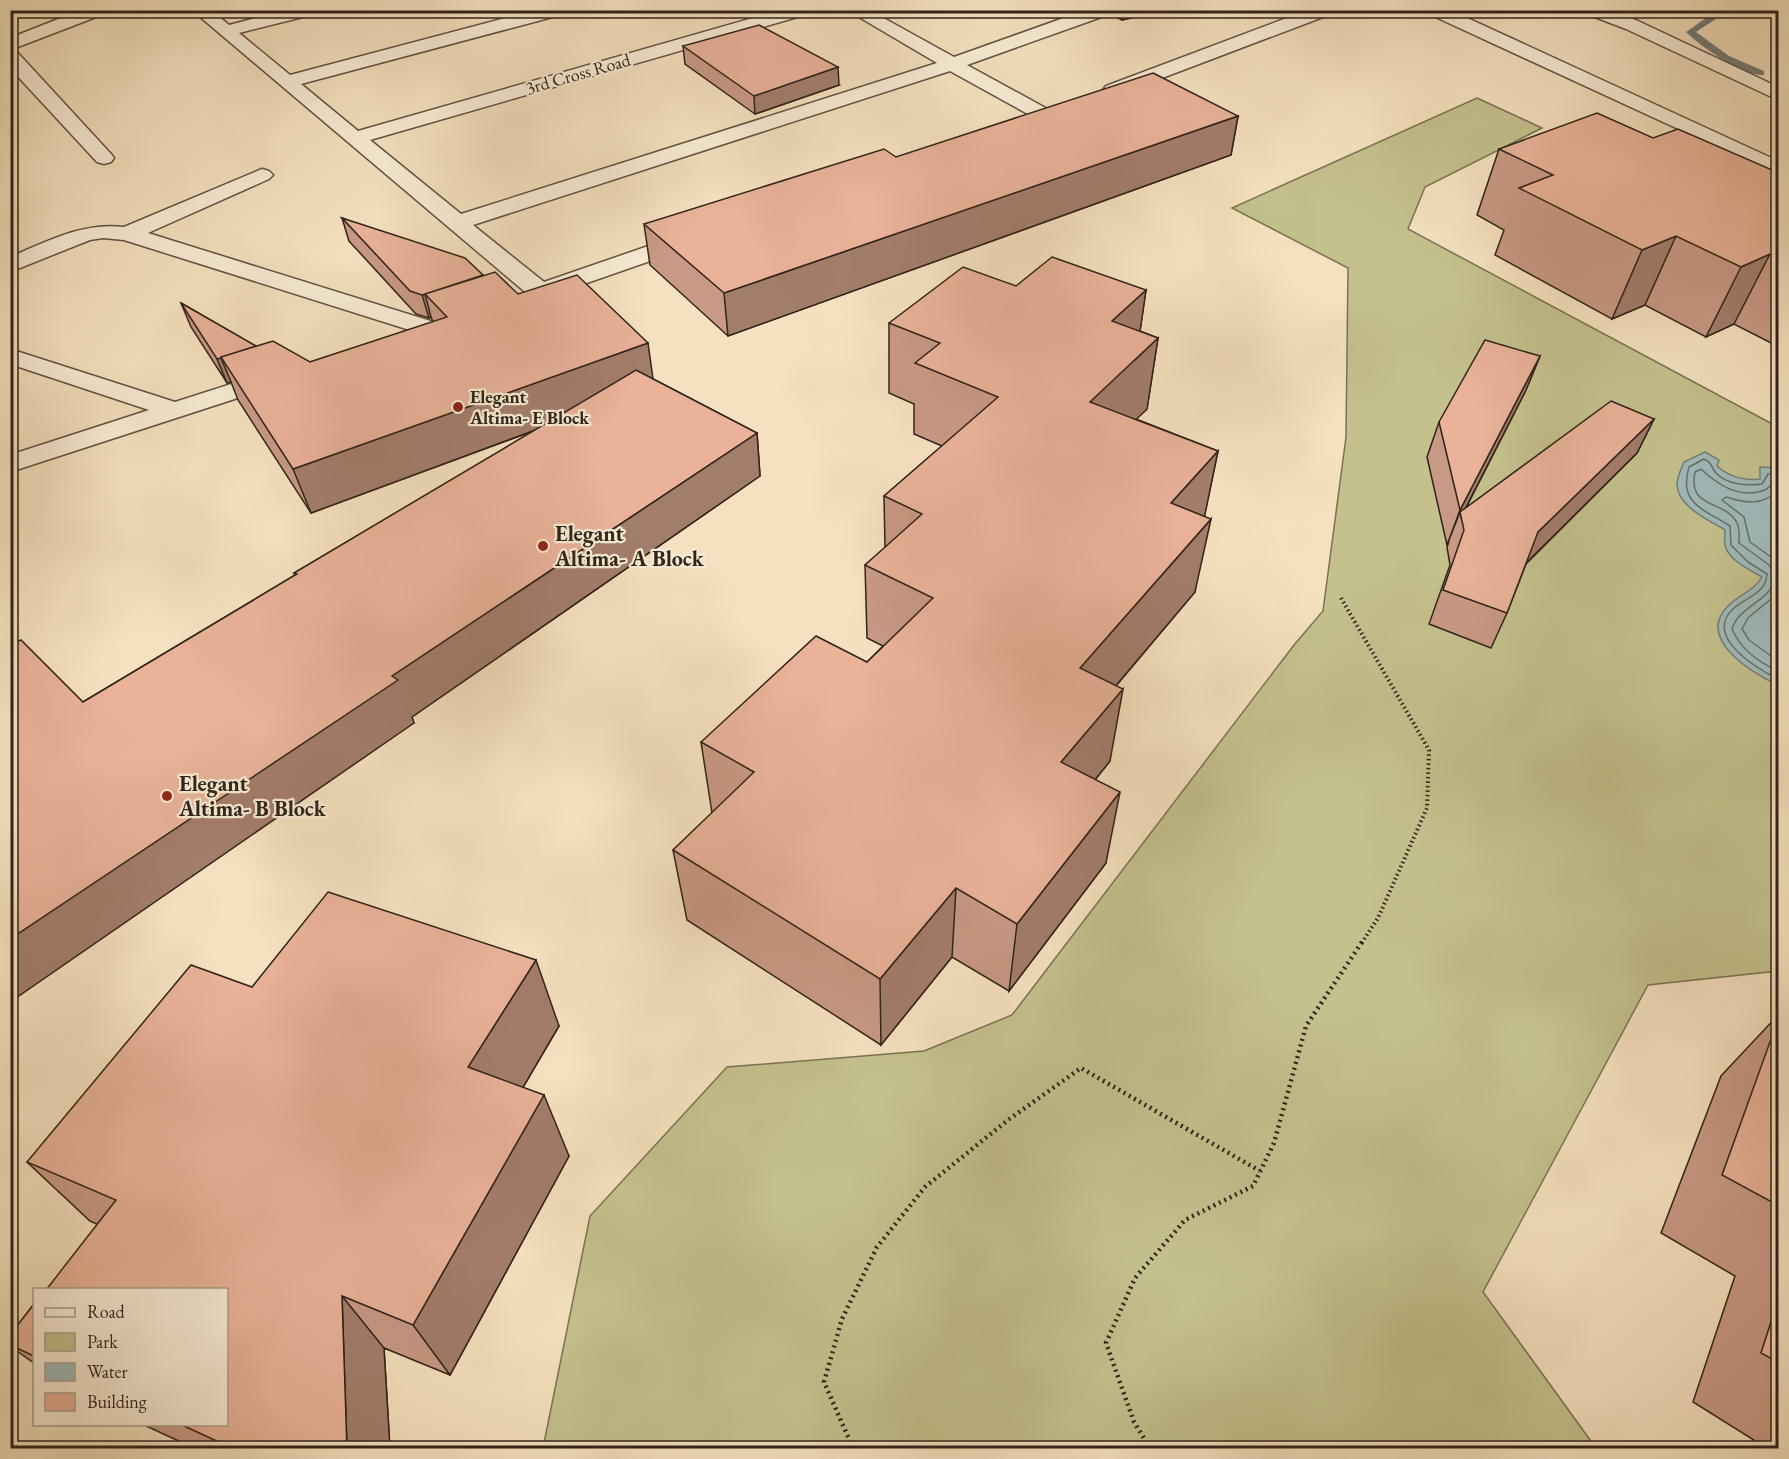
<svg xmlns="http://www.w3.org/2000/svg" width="1789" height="1459" viewBox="0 0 1789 1459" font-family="'EB Garamond',serif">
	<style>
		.green { fill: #c4c18d; stroke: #7a7254; stroke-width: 1.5 }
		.water { fill: #9fbbbb; stroke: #737e7b; stroke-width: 1.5 }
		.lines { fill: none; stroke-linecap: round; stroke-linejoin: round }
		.shore { stroke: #686f6b; stroke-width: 1.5 }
		.stream { fill: #737e7b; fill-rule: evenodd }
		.minor-casing { stroke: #615244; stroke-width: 3 }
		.tertiary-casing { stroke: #615244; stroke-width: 3 }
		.path-far1 { stroke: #30231b; stroke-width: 4; stroke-dasharray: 1.5 3; stroke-linecap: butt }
		.path { stroke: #30231b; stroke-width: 4.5; stroke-dasharray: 2 4; stroke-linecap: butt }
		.minor { fill: #f8ecd5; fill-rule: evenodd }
		.tertiary { fill: #f8ecd5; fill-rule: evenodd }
		.wall { fill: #c89984; stroke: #30231b; stroke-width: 1.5 }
		.shaded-wall { fill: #a37d6b; stroke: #30231b; stroke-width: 1.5 }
		.building { fill: #e9b299; stroke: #30231b; stroke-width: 1.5 }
		.poi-dot { fill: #8f2418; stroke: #f8ecd5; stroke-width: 2 }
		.labels { text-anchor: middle; stroke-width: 4.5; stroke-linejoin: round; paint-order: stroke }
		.far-street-label { font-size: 18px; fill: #30231b; stroke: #f8ecd5 }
		.far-poi-label { font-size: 18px; font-weight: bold; fill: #30231b; stroke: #f8ecd5; text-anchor: start }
		.poi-label { font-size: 22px; font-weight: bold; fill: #30231b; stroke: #f8ecd5; text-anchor: start }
	</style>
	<rect width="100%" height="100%" fill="#f5e1bf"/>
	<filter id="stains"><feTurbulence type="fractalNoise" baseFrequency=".00333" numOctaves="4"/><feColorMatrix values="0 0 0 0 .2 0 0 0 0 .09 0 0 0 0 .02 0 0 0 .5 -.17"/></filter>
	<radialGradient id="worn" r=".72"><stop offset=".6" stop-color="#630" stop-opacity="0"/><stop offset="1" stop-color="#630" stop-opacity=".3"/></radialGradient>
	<path class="green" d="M1477 98 1542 128 1425 187 1408 229 1778 427V971L1648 985 1483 1292 1596 1448H543L590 1216 727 1067 924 1051 1012 1015 1294 645 1323 611 1346 437 1348 268 1232 208Z"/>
	<path class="water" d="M1705 452 1719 460 1717 466C1729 477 1745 481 1760 479V467L1778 468V685C1754 674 1696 640 1727 607 1738 595 1754 591 1762 577 1750 570 1728 560 1725 545 1724 541 1725 534 1725 530 1709 520 1678 507 1677 485 1677 477 1681 469 1684 462Z"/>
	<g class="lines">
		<path class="shore" d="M1778 473 1768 474 1762 484C1747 486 1727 485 1716 473 1711 467 1712 462 1704 459L1689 467C1678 504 1704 509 1730 526L1731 545 1748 562 1767 574C1766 594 1746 597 1733 609 1703 637 1758 669 1778 679
			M1778 481C1772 483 1768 490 1762 491 1738 498 1718 485 1701 469L1695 472C1687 510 1725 499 1737 523 1740 529 1739 537 1739 543L1769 565 1775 576C1773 601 1739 605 1732 629 1741 650 1758 662 1778 671
			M1778 491C1762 506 1745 503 1726 497L1722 500 1744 517 1750 542 1778 562
			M1778 593 1748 618 1742 629 1749 640 1778 661"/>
		<path class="stream" d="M1721 10H1735L1719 17 1696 32 1729 56 1764 71V75C1744 77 1700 46 1686 32L1713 13Z"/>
		<g class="minor-casing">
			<path id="minor" d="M192 10H211L229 25 286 10H317L315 14 239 33 290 75 536 10H566L564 14 301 84 358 131 781 10H810L808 14 370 140 461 214 937 63 847 10H869L954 57 1086 10H1112L1110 14 967 65 1051 111 1054 115 1051 119H1037L950 71 473 225 544 282 683 234 691 232 699 234 702 239 699 244 541 299 531 297Z
				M1308 10H1333L1331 14 1120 94H1106L1103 90 1106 86Z
				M1427 10H1450L1778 161V175L1429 14Z
				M1585 10H1610L1638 21 1778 87V100L1626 29 1587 14Z
				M10 51 17 52 111 154 114 158 111 162 104 164 97 162 10 68Z
				M262 169 269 171 273 175 269 179 148 233 437 323 440 328 437 333 428 335 419 333 124 240 103 238 90 240 10 272V257C48 241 83 222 124 227Z
				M10 349 175 402 278 369 287 372 291 377 287 382 10 472V455L149 410 10 364Z"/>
		</g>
		<g class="tertiary-casing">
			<path id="tertiary" d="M81 10H106L104 14 10 50V38Z"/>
		</g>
		<path class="path-far1" d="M1341 598 1429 750 1427 808 1378 918 1361 944"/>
		<path class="path" d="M853 1448 824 1382 842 1319 877 1247 925 1187 1008 1120 1081 1068 1260 1171
			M1150 1448 1134 1422 1106 1343 1135 1278 1185 1220 1253 1186 1274 1143 1306 1026 1362 942"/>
		<use href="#minor" class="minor"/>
		<use href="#tertiary" class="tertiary"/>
	</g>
	<path class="wall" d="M1113 10H1167L1122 20 1112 15Z
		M683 46 839 85 755 114 685 64Z
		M1238 116 1231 155 728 336 650 265 644 224 896 157Z
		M1653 138 1779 173V347L1734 324 1706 337 1645 305 1612 319 1495 255 1504 230 1477 215 1499 149Z
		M342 218 483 275 518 294 653 379 757 433 760 476 412 717 414 723 83 702 295 575 294 573 534 431 311 513 238 400 231 382 227 383 191 327 181 303 256 346 310 362 433 322 431 317 429 318 416 314 349 241Z
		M1016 286 1146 290 1140 331 1158 338 1147 409 1136 419 1218 451 1204 517 1195 592 1116 686 1110 761 1095 780 1106 863 1009 991 952 957 881 1045 687 920 673 850 712 813 701 742 867 662 883 646 867 638 865 565 885 548 884 496 942 446 914 434V404L889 393V323Z
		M1540 356 1526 390 1466 508 1654 419 1637 453 1526 564 1507 613 1491 648 1429 624 1450 565 1447 547 1449 541 1447 545 1427 457 1439 422Z
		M252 987 559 1026 523 1087 569 1156 450 1375 384 1348 390 1449H196L144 1425H226L97 1224 90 1221 27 1162Z
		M1779 1014V1449H1768L1693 1402 1735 1276 1661 1233 1721 1076Z
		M34 1304V1363L10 1346V1335Z"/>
	<path class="shaded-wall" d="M1123 10H1167L1122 20Z
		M838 67 839 85 755 114 754 96Z
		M1238 116 1231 155 728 336 724 293Z
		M1676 236 1645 305 1612 319 1642 250Z
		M1770 254 1734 324 1706 337 1741 267Z
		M1146 290 1136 359 1158 338 1147 409 1081 473 1090 402 1112 321Z
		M425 294 431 317 429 318 422 295Z
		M648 343 654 386 311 513 293 469Z
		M1540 356 1526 390 1461 517 1460 512 1447 545 1460 510Z
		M221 358 231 382 227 383 217 359Z
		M1654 419 1637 453 1522 567 1538 532Z
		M757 433 760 476 412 717 414 723 10 1002V939L392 676Z
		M1218 451 1203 524 1171 503Z
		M1211 519 1195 592 1069 741 1080 668Z
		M1123 689 1110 761 1052 833 1061 762Z
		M1120 792 1106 863 1009 991 1017 924Z
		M956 888 952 957 881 1045 880 979Z
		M536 960 559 1026 498 1130 468 1067Z
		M544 1095 569 1156 450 1375 413 1325Z
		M342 1296 384 1348 390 1449H347Z"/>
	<path class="building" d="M759 25 838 67 754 96 683 46Z
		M1153 73 1238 116 724 293 644 224 884 149 896 157Z
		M1597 113 1653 138 1678 129 1779 173V258L1770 254 1741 267 1676 236 1642 250 1519 188 1553 175 1499 149Z
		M342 218 465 258 483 275 422 295 410 291Z
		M1052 257 1146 290 1112 321 1158 338 1090 402 1218 451 1171 503 1211 519 1080 668 1123 689 1061 762 1120 792 1017 924 956 888 880 979 673 850 754 772 701 742 816 636 867 662 933 598 865 565 922 514 884 496 998 397 915 363 940 343 889 323 963 267 1016 286Z
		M495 272 518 294 577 275 648 343 293 469 221 357 273 341 310 362 447 317 425 294Z
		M181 303 256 346 221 357V358L217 359Z
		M1485 340 1540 356 1460 510 1439 422Z
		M636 370 757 433 392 676 398 680 10 939V645L21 640 83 702 297 574 294 573Z
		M1611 401 1654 419 1538 532 1507 613 1443 590 1464 530 1460 512Z
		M328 892 536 960 468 1067 544 1095 413 1325 342 1296 347 1449H220L221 1443 182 1425H226V1290H46L116 1200 27 1162 191 965 252 987Z
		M1779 1017V1206L1722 1175Z
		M1779 1297V1363L1761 1353Z
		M34 1304V1356L10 1345V1335Z"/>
	<g class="poi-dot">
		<circle cx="458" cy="407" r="6"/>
		<circle cx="543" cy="546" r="6"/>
		<circle cx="167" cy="796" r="6"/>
	</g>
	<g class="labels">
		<g class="far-street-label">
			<text transform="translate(578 74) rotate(-16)" y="6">3rd Cross Road</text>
		</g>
		<g class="far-poi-label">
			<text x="470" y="403">Elegant<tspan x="470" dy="21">Altima- E Block</tspan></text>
		</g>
		<g class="poi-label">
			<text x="555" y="541">Elegant<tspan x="555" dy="25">Altima- A Block</tspan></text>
			<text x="179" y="791">Elegant<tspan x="179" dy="25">Altima- B Block</tspan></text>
		</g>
	</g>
	<rect width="1789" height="1459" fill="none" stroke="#f5e1bf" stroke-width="36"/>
	<rect x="12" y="12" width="1765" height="1435" fill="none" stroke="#30231b" stroke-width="3"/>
	<rect x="18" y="18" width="1753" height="1423" fill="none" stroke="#30231b" stroke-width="1.5"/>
	<rect x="33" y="1288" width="195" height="138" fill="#f8ecd5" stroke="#a89c8b" stroke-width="1.5"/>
	<rect x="45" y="1308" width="30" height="9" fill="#f8ecd5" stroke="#a89c8b" stroke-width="1.5"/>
	<text x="87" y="1318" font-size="18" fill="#30231b">Road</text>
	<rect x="45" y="1333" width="30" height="18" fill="#c4c18d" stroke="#a89c8b" stroke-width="1.5"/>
	<text x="87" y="1348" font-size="18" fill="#30231b">Park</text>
	<rect x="45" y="1363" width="30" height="18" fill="#9fbbbb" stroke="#a89c8b" stroke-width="1.5"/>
	<text x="87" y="1378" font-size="18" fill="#30231b">Water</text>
	<rect x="45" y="1393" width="30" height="18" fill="#e9b299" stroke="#a89c8b" stroke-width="1.5"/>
	<text x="87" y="1408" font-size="18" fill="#30231b">Building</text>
	<rect width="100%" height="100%" filter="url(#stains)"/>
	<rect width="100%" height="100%" fill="url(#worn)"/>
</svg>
